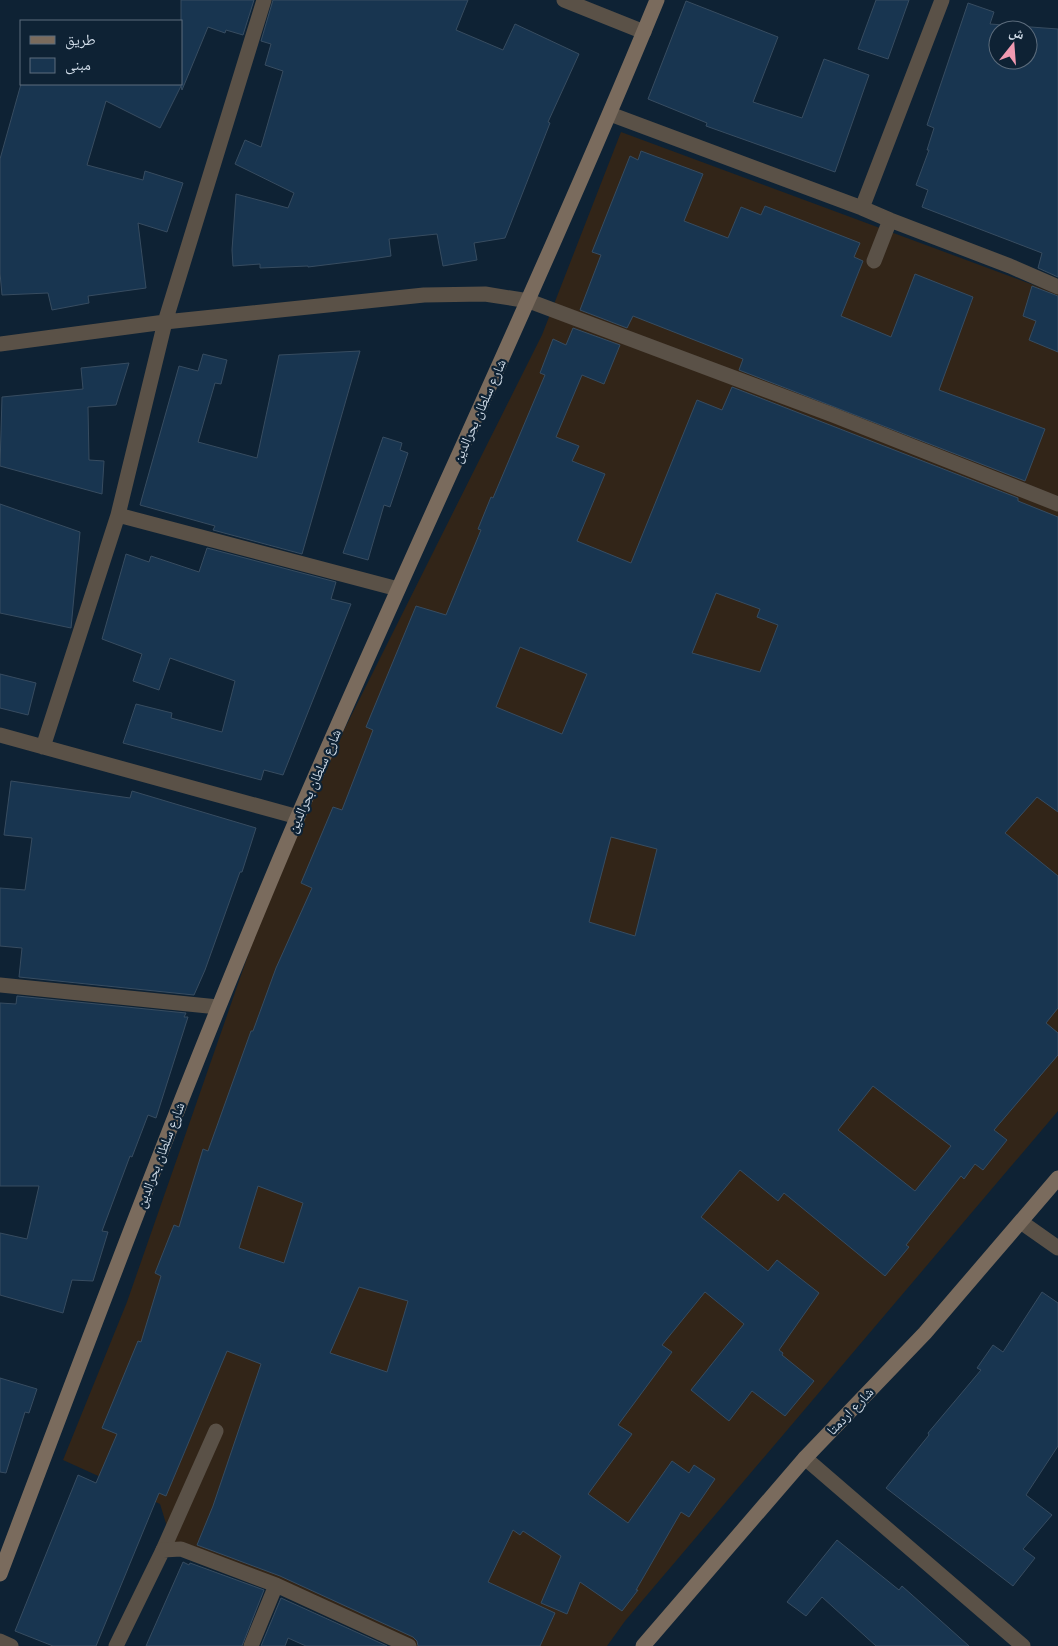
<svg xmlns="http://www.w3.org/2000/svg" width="1058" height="1646" viewBox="0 0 1058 1646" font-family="'Noto Sans','Noto Naskh Arabic',sans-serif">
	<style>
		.commercial { fill: #322518 }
		.building { fill: #183550; stroke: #374c60; fill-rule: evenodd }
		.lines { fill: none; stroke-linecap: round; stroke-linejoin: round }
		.lane { stroke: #5a5147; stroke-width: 15 }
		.street { stroke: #5a5147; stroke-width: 15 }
		.secondary { stroke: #7a6b5d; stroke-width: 15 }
		.labels { text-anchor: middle; stroke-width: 4.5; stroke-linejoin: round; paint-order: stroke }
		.street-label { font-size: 14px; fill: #d0dce8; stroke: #0e2234 }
	</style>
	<rect width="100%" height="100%" fill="#0e2234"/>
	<path class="commercial" d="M621 132 1058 294V1111L625 1621 607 1646H405L172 1543 160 1504 63 1460 127 1302 254 938 329 760 542 335Z"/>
	<path class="building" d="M181 0H254L243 35 226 30 225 33 208 27 182 90 181 86 160 128 106 101 87 165 143 180 145 171 183 183 167 232 138 223 146 288 88 296 89 303 52 310 48 293 2 295 0 273V159L21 84H181Z
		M273 0H468L456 30 503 50 515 24 579 54 548 122 550 123 505 238 474 243 477 260 443 266 437 234 389 239 391 256 365 260 308 267V266L260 268V264L233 266 232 250 236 194 288 208 294 193 235 164 245 140 261 147 283 71 265 65 271 44 261 41Z
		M876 0H909L888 59 858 49Z
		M686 1 778 37 753 102 802 118 824 59 869 75 835 172 706 126 707 123 648 99Z
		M968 3 994 12 990 24 1058 29V277L1038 268 1042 253 922 207 928 190 916 185 929 150H927L934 128 927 125ZM998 30H1028V60H998Z
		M641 151 703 174 684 221 728 238 741 207 761 215 765 206 860 243 854 257 863 261 841 316 891 337 915 274 973 297 939 390 1045 429 1025 481 739 370 743 359 633 316 627 328 580 310 601 255 592 252 630 156 638 160Z
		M1032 286 1058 296V352L1029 340 1036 321 1023 316Z
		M573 328 620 345 604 384 582 375 556 437 579 446 572 461 605 474 577 541 631 563 697 400 722 410 732 387 1018 498V501L1058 517V812L1037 797 1005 833 1058 876V1008L1046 1023 1058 1033V1055L994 1130 1007 1140 983 1170 975 1164 964 1179 961 1176 906 1245 909 1247 885 1276 784 1193 778 1201 740 1170 701 1217 768 1271 777 1260 819 1293 779 1350 783 1353 782 1355 814 1381 785 1416 752 1391 729 1421 691 1390 744 1324 705 1292 662 1345 672 1352 618 1425 632 1434 588 1494 628 1523 672 1461 689 1473 694 1465 715 1479 689 1517 681 1512 636 1590H638L622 1611 580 1582 567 1614 541 1603 561 1556 523 1531 520 1535 513 1530 488 1582 555 1613 540 1646H418L417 1641 413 1637 280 1576 197 1545 213 1506 261 1364 227 1351 166 1496 159 1493 96 1646H53L15 1631 78 1475 96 1483 117 1434 102 1428 138 1341 141 1342 161 1276 155 1273 174 1225 179 1227 203 1149 208 1151 251 1031H253L276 968 312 888 301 883 333 807 342 810 373 730 366 727 416 606 446 615 481 530 478 529 491 497 493 498 545 375 540 373 553 339 566 345ZM716 593 760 609 757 617 778 625 760 672 692 653ZM520 647 587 674 562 734 496 707ZM611 837 657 849 635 936 589 922ZM873 1086 951 1146 915 1191 838 1130ZM258 1186 303 1203 284 1263 239 1248ZM359 1287 408 1301 387 1372 330 1353Z
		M360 351 302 554 213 530 215 526 140 505 179 366 198 371 203 354 227 360 221 384 215 383 198 442 257 458 279 355Z
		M129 363 116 405 88 407 89 460 104 461 102 494 0 466 2 397 83 389 81 368Z
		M383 437 402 443 400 450 408 453 390 507 384 505 368 560 343 553Z
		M0 504 80 532 71 628 0 613Z
		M207 548 336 582 331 599 351 604 283 775 264 770 261 780 123 743 136 704 172 713 171 718 222 732 235 681 170 658 159 690 133 681 142 654 102 639 126 554 149 562 151 556 199 572Z
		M0 674 36 683 28 715 0 708Z
		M11 781 130 798 132 791 256 828 242 872H240L205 970 194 995 19 977 22 948 0 946V888L25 890 32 838 4 835Z
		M17 996 186 1013 184 1017H188L156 1118 148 1115 132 1157 130 1156 102 1231 108 1232 93 1281 72 1280 63 1313 0 1295V1233L27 1239 39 1186H0V1003L16 1004Z
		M1042 1292 1058 1303V1446L1026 1495 1052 1515 1023 1549 1035 1558 1013 1586 886 1488 929 1435 928 1433 981 1370 977 1368 993 1345 1003 1352Z
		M0 1378 37 1389 29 1413 25 1412 6 1473 0 1472Z
		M837 1540 899 1590 902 1586 969 1646H876L822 1597 806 1616 787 1602Z
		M183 1562 189 1565 190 1563 264 1590 242 1646H146Z
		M281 1598 387 1646H306L288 1638 285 1646H261Z"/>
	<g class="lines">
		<path class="lane" d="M163 1550 216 1431"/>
		<path class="street" d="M564 0 644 32
			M610 114 862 208 942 0
			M862 208 890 220 874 261
			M890 220 1010 266 1058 287
			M0 344 165 322 424 295 485 294 529 301 833 415 1058 504
			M118 515 398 589
			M0 735 298 817
			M43 747 118 515 165 322 264 0
			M0 985 218 1007
			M1021 1222 1058 1248
			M805 1458 1023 1646
			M0 1641 11 1646
			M116 1646 163 1550 181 1549 276 1585 409 1646
			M251 1646 276 1585"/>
		<path class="secondary" d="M0 1574C96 1320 191 1066 298 816 416 543 544 275 657 0
			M643 1646 805 1458 925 1333 1058 1178"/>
	</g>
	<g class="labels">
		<g class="street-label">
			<text transform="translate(479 411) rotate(-66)" y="5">شارع سلطان بحرالدين</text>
			<text transform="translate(314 781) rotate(-66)" y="5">شارع سلطان بحرالدين</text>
			<text transform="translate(160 1155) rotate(-69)" y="5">شارع سلطان بحرالدين</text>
			<text transform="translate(850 1411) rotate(-46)" y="5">شارع اردمتا</text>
		</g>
	</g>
	<rect x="20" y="20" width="162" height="65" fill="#0e2234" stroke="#5c6c7c"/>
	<rect x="30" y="36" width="25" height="8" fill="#7a6b5d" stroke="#5c6c7c"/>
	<text x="65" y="45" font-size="15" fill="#d0dce8">طريق</text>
	<rect x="30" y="58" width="25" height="15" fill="#183550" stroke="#5c6c7c"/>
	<text x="65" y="70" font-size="15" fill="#d0dce8">مبنى</text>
	<g transform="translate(1013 45) rotate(17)"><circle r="24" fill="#0e2234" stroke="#5c6c7c"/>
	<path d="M0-4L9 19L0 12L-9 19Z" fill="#f19ab1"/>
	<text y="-8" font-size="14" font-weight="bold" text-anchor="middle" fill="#d0dce8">ش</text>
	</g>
</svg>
